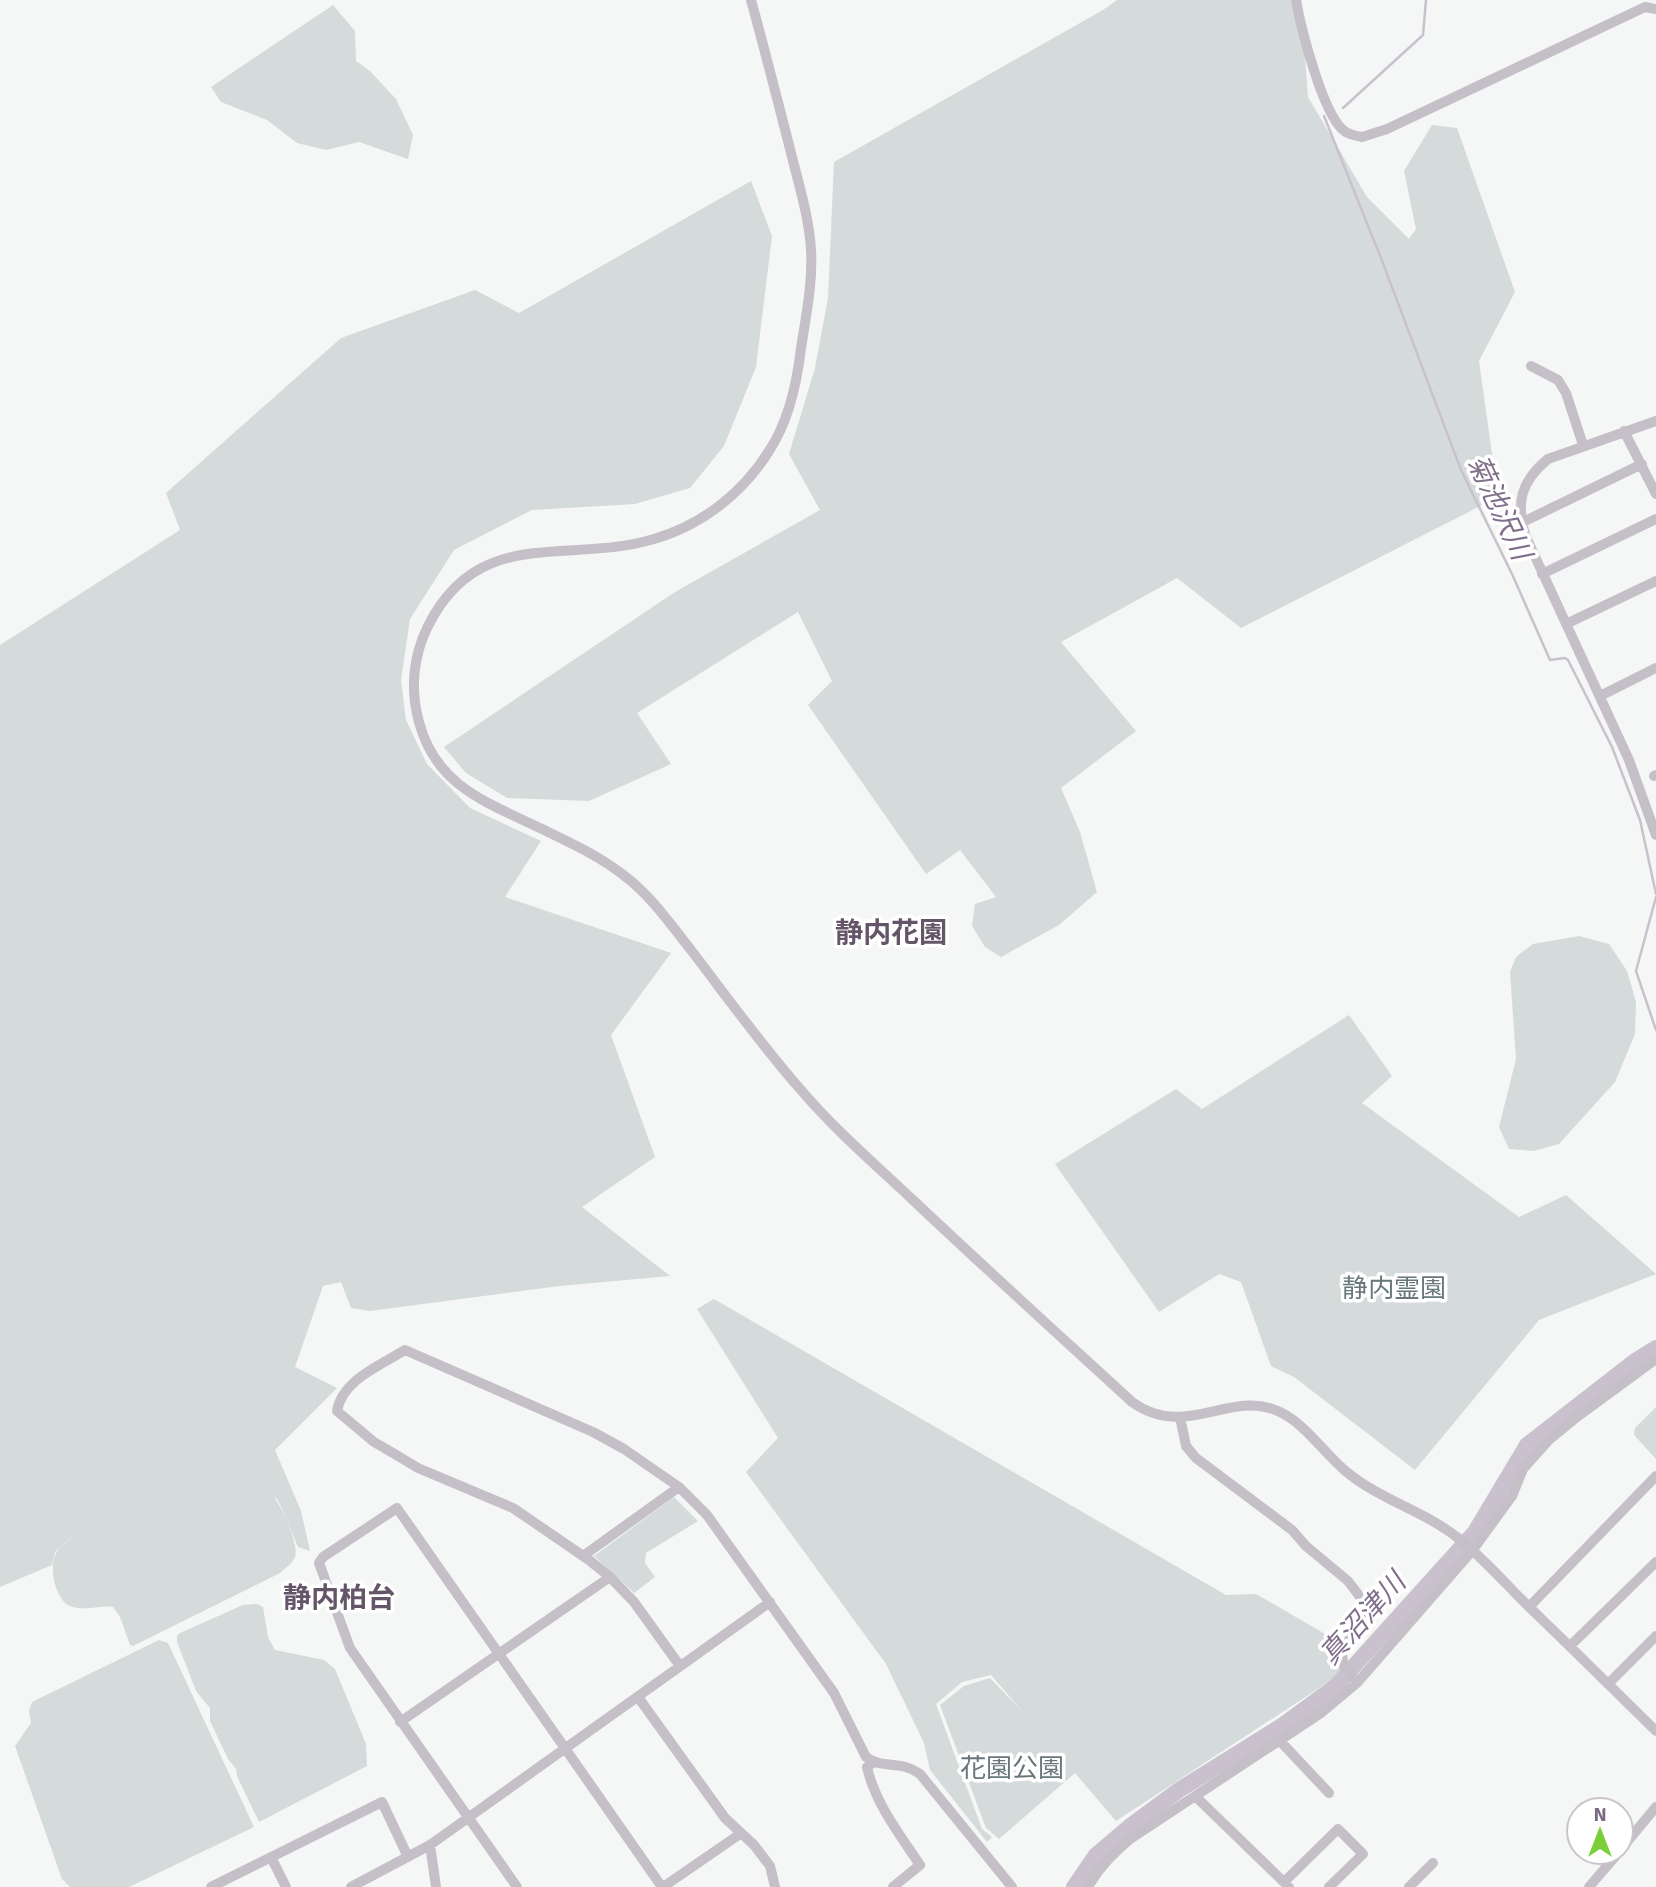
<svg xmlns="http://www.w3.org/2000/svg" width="1656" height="1887" viewBox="0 0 1656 1887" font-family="Signika,'Noto Sans JP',sans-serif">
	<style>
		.green { fill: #d4dbda }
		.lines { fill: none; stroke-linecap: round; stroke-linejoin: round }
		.stream { stroke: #c9c1cd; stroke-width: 2.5 }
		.river { stroke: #c9c1cd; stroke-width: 16 }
		.minor { stroke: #c5c0c7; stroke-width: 10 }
		.labels { text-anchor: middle; stroke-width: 7; stroke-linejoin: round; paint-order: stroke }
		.park-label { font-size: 26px; fill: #67777a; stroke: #fff }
		.water-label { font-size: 28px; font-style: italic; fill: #81708b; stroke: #fff }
		.neighbourhood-label { font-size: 28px; font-weight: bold; fill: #645668; stroke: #fff }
	</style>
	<rect width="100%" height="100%" fill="#f4f7f5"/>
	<path class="green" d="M1117 0H1301L1308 97 1367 197 1409 239 1416 229 1404 171 1432 125 1457 128 1515 292 1479 361 1498 497 1241 628 1177 578 1061 642 1136 731 1061 788 1080 832 1097 892 1059 925 1001 957 985 947 972 926 975 904 996 897 960 850 926 874 808 705 832 681 798 612 637 713 671 764 589 801 507 798 466 773 444 747 675 592 820 510 789 454 815 368 828 298 834 162 1103 10Z
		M333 5 355 31 356 61 370 71 396 99 413 135 408 159 359 142 326 150 297 143 267 120 221 102 211 87Z
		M751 181 772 236 756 367 724 446 690 488 635 504 532 510 454 550 410 619 401 680 406 720 427 764 470 808 541 841 505 897 671 953 611 1035 655 1157 582 1207 670 1276 560 1286 370 1311 351 1308 341 1282 323 1286 295 1367 337 1388 275 1450 301 1511 310 1551 298 1547 278 1500 273 1495C280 1504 300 1546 295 1557 293 1563 284 1569 280 1573L133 1646 130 1645 120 1617 113 1607C100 1605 87 1611 73 1607 56 1604 48 1568 56 1553 59 1547 68 1542 72 1537L55 1552 52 1565 0 1587V645L180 530 166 493 341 338 475 290 519 313Z
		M1579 936 1609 944 1627 971 1636 1002 1635 1034 1615 1082 1559 1144 1534 1151 1509 1149 1499 1127 1516 1059 1510 972 1516 957 1533 944Z
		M1349 1015 1392 1076 1362 1103 1519 1217 1566 1195 1656 1274 1539 1320 1415 1470 1294 1377 1271 1366 1241 1282 1219 1274 1159 1312 1055 1164 1176 1089 1202 1109Z
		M714 1299 1226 1595 1256 1594 1339 1642 1342 1673 1116 1821 1075 1773 999 1839 986 1828 940 1705 964 1686 990 1678 1023 1712 991 1675 962 1682 936 1704 982 1829 992 1837 987 1842 930 1770 924 1743 886 1664 746 1472 778 1438 697 1309Z
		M1656 1407V1459L1634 1435 1635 1428Z
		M674 1497 698 1521 646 1553 645 1563 655 1577 634 1593 594 1556Z
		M257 1604 263 1607 268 1637 275 1650 324 1660 335 1669 366 1744 367 1766 259 1822 237 1776 236 1769 228 1759 210 1721V1708L196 1691 177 1642V1636L180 1633 243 1605Z
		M159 1640 168 1643 254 1827 129 1887H70L62 1879 15 1746 31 1723 29 1711 32 1702Z"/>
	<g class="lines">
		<path class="stream" d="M1343 108 1423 35 1426 0
			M1324 116 1381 258 1461 470 1512 574 1550 660 1565 658 1568 660 1612 747 1640 820 1656 894
			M1656 897 1636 971 1656 1030"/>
		<path class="river" d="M1074 1887 1096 1855 1129 1827 1179 1790 1283 1725 1335 1687 1475 1532 1527 1445 1635 1361 1656 1348"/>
		<path class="minor" d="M751 0C765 51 778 102 791 153 799 185 809 217 811 250 813 282 806 316 801 348 797 383 789 421 769 451 743 493 702 525 654 539 568 565 479 524 428 626 413 656 410 690 419 722 436 786 486 802 540 828 569 842 600 856 626 877 652 897 671 925 691 950 727 997 762 1046 801 1090 835 1130 876 1165 914 1201 986 1269 1059 1335 1132 1402 1186 1441 1231 1388 1280 1412 1307 1425 1325 1455 1348 1473 1381 1500 1424 1511 1458 1538 1482 1557 1504 1582 1526 1604 1570 1646 1613 1689 1656 1731
			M1296 0C1301 29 1322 110 1342 129 1347 134 1355 136 1362 137L1387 129 1645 7 1656 9
			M1531 366 1558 380 1566 393 1583 445
			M1656 421 1548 459C1521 481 1515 503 1526 537L1629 760 1656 835
			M1624 431 1656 494
			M1521 523 1642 464
			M1542 574 1656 519
			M1566 624 1656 581
			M1600 696 1656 668
			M1654 776 1656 775
			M1180 1417 1186 1446 1196 1458 1292 1530 1306 1546 1348 1581 1361 1598 1363 1612 1359 1623 1342 1652 1343 1664 1357 1683
			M583 1556 679 1487
			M1529 1607 1656 1476
			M1570 1646 1656 1562
			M680 1666 634 1602 610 1577 589 1560 513 1508 418 1468 393 1453 374 1442 337 1411C342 1380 381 1365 405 1350L593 1432 624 1449 679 1487 707 1515 834 1693 866 1757C884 1770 899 1759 920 1774L1012 1887
			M1608 1684 1656 1636
			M638 1697 725 1818 754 1845 770 1866 775 1887
			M400 1722 610 1577
			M1280 1741 1329 1793
			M874 1762 867 1767C875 1803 900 1835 920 1865L893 1887
			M1195 1796 1289 1887
			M430 1845 436 1887
			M1621 1849 1656 1807
			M271 1857 286 1887
			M1284 1882 1338 1829 1363 1854 1329 1887
			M211 1887 382 1802 408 1857
			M351 1887 430 1845 770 1602
			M517 1887 350 1648 319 1563 323 1557 397 1508 662 1887
			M663 1887 740 1834
			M1088 1887C1099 1867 1113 1854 1130 1839L1321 1713 1357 1683 1472 1551 1512 1496 1523 1469 1549 1440 1577 1417 1656 1359
			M1409 1887 1433 1863
			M1589 1887 1619 1852"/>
	</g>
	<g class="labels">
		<g class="park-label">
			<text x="1394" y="1297">静内霊園</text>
			<text x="1012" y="1777">花園公園</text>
		</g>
		<g class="water-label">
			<text transform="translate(1500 507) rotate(65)" y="10">菊池沢川</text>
			<text transform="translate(1362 1618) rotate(-48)" y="10">真沼津川</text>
		</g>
		<g class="neighbourhood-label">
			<text x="891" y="942">静内花園</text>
			<text x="339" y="1607">静内柏台</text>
		</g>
	</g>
	<g transform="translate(1600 1831)"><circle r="33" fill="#ffffff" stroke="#cbc3cd" stroke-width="2"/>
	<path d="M0-5L12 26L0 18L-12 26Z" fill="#7bd03a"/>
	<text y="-10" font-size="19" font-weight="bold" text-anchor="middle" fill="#7c6982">N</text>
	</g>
</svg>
